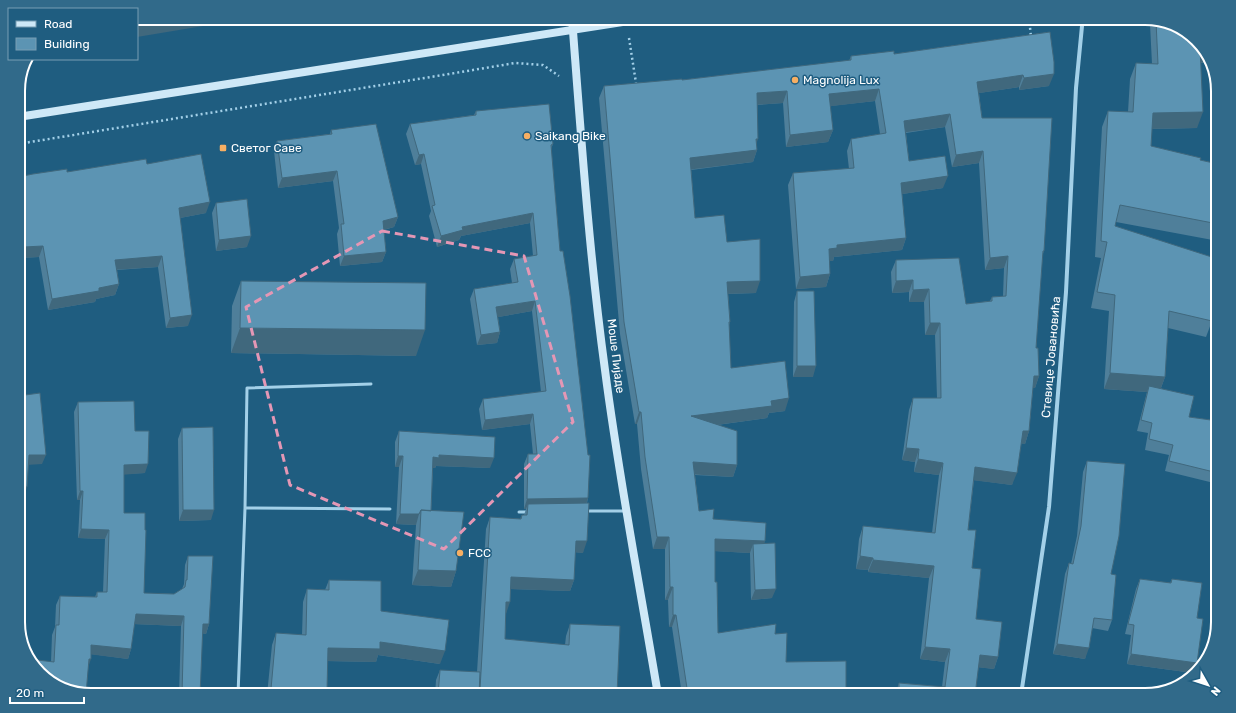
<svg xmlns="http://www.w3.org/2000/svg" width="1236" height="713" viewBox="0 0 1236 713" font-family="Rubik,sans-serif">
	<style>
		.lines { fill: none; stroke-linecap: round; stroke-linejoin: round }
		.path { stroke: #a3d0e8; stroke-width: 2.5; stroke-dasharray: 2 3; stroke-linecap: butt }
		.lane { stroke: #a3d0e8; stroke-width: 3 }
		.street { stroke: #a3d0e8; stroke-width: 4 }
		.secondary { stroke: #cee8f7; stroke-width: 8 }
		.wall { fill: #4f7f9a }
		.shaded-wall { fill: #40687d }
		.building { fill: #5c94b3; stroke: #40687d }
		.marked { fill: none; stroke: #e497b5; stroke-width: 3; stroke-dasharray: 8 5; stroke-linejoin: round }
		.poi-dot { fill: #f7af63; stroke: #1f5d80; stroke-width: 1.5 }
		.labels { text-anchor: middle; stroke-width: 3; stroke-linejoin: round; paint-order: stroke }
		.poi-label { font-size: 12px; fill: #fff; stroke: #1f5d80; text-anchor: start }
		.street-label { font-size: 12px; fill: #fff; stroke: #1f5d80 }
		.rim { fill: none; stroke: #fff; stroke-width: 2 }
	</style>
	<rect width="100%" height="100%" fill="#1f5d80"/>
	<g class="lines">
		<path class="path" d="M1029 18 1031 37
			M1126 18 1127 21
			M629 38 636 83
			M18 144 449 74 515 63 543 65 559 76"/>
		<path class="lane" d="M245 508 390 509
			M584 511H625
			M519 512H529
			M238 695 245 508 247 388 371 384"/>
		<path class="street" d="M1021 695 1049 507 1066 292 1076 88 1082 26 1081 18"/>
		<path class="secondary" d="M572 18C581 135 589 253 605 370 619 479 640 587 658 695
			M18 117 648 18"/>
	</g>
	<path class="wall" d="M137 18H266L265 21 243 25 242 23 222 26 221 23Z
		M1152 20 1181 28 1210 61 1201 63 1197 128 1152 129 1151 146 1200 160 1218 164V241L1116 222 1115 226 1212 321 1206 337 1168 328 1165 377 1161 388 1189 417 1218 421V484L1165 471 1169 455 1145 450 1148 433 1137 431 1147 392 1104 389 1109 311 1091 308 1101 258 1095 257 1102 127 1108 111 1128 112 1130 79 1136 63 1152 64 1150 24Z
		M1050 32 1049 86 1019 90V87L979 93 982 118 1044 251 1042 256 1036 348 1039 376 1035 388H1033L1029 431 1025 444 1021 443 1012 485 974 480 968 530 972 568 976 619 998 657 994 669 978 667 975 695H895L899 683 942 687 945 662 920 659 929 578 868 572V570L856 569 859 539 863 526 932 533 939 475 914 472 915 462 902 460 909 410 913 398H937L935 335H925L924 302H909V292L892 293 891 272 896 260 966 304 990 301 992 297 1003 296 1004 268 985 270 979 163 952 167 945 127 906 133 909 161 943 188 902 194 906 238 902 250 834 257 833 261H829L830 274 826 287 796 289 788 185 793 173 849 169 847 151 851 139 880 134 875 101 830 106 833 130 828 142 786 147 783 103 757 105 756 143 757 150 753 162 691 170 695 218 727 242 756 293 728 294 730 322 729 325 731 368 785 411 769 413 767 418 717 425 737 465 733 477 695 475 699 511 713 519 765 541 764 543 772 598 751 600 750 553 715 551V582L718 633 775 634 786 662 846 695H682L672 627H669L668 600H665V549H653L641 469 637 424H635L620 334 599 98 604 86 682 80 849 61 851 56 894 54Z
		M476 111 553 144 551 149 560 251 588 498 587 503 583 553 575 552 574 580 570 591 511 589 506 613 505 639 565 645 566 636 570 624 617 694 633 695H435L436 680 440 670 477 672 486 529 490 517 520 519 522 515H524L526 509H524V464L528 454H533L530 424 482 430 479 409 483 399 541 392 532 311 498 317 500 332 497 343 477 345 470 299 474 289 512 283 510 269 514 259 533 256 530 223 461 236 459 240 437 247 429 216 431 211 421 164 415 165 406 134 410 124 474 115Z
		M331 130 398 217 394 227 384 230 386 252 382 262 340 266 337 234 339 228 333 181 278 188 274 151 277 141 330 134Z
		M147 164 206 213 180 218 188 326 166 328 158 267 117 270 119 284 115 295 96 299 95 302 48 310 39 257 20 258 18 234V177L67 172Z
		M216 203 247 247 216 251 212 213Z
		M241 281 416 356 231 353 232 306Z
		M797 291 813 377H793L794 302Z
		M78 402 135 431 145 473 124 474V513L144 593 174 594 182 589 184 584 185 565 188 556 209 624 206 634 202 633 200 695H179L181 626 134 624 131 649 128 659 91 654 88 667 51 662 52 635 55 627 56 605 60 596 95 597 97 592H103L105 539 78 538 80 500H77L74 412Z
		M182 428 211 520 179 521 178 439Z
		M399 431 490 468 436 466 435 468H433L431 511 456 571 451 587 412 585 416 525 396 524 399 467H395V442Z
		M1087 461 1111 574 1112 620 1108 631 1092 628 1085 659 1053 654 1065 574 1069 563 1071 564 1077 536 1083 472Z
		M1140 579 1170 583 1172 579 1197 618 1193 673 1127 664 1131 635 1125 634 1136 589Z
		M329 580 381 611 440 664 378 655 376 662 327 661V690L325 695H267L272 645 276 633 302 635 303 602 307 589 325 590Z"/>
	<path class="shaded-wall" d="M157 18H223L221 23 137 37V21Z
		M225 18H244L242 23 222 26Z
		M245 18H266L265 21 243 25Z
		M1200 48H1201L1208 54 1210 61 1194 64Z
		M1054 74 1049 86 1019 90 1024 78Z
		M1023 75 1019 87 973 94 977 82Z
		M879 89 875 101 824 107 829 94Z
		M787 91 783 103 753 105 757 93Z
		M1203 112 1197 128 1147 129 1153 113Z
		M950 114 945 127 900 133 904 121Z
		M833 130 828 142 786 147 790 135Z
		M756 139H758L754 151 757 150 753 162 686 170 690 158Z
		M983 151 979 163 952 167 956 155Z
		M424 154 421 164 415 165 419 155Z
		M337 171 333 181 278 188 282 178Z
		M948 176 943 188 896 195 901 183Z
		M210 202 206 213 175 219 179 208Z
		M21 212 18 221V213Z
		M533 213 530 223 461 236 459 240 437 247 441 236 462 227Z
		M398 217 394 227 379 231 383 221Z
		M251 236 247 247 216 251 219 240Z
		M906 238 902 250 834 257 833 261H824L829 249 837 245Z
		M43 246 39 257 20 258 24 247Z
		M386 252 382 262 340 266 344 256Z
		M162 256 158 267 111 270 115 260Z
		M1008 256 1004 268 985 270 990 258Z
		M830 274 826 287 796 289 800 277Z
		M913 280 909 292 892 293 896 281Z
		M760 281 756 293 723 294 727 282Z
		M119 284 115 295 96 299 95 302 48 310 52 299 99 288Z
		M929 289 924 302H909L913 290Z
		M535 301 532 311 493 318 496 307Z
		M192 315 188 326 166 328 170 318Z
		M930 323H940L935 335H925Z
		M240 328 425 330 416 356 231 353Z
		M500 332 497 343 477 345 481 335Z
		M797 366H816L813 377H793Z
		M1110 373 1165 377 1159 393 1149 386 1147 392 1104 389Z
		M1034 376H1039L1035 388H1030Z
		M789 398 785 411 769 413 767 418 686 429 691 416 771 401Z
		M639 412H641L637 424H635Z
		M533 414 530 424 482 430 485 420Z
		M1023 431H1029L1025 444 1018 443Z
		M906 448 919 449 915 462 902 460Z
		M29 455H46L42 464 26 465Z
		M439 455 494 458 490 468 436 466 435 468H429L433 457Z
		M398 456H403L399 467H395Z
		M918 459 943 463 939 475 914 472Z
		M693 462 737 465 733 477 689 474Z
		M148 464 145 473 120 475 124 465Z
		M975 467 1017 473 1012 485 971 480Z
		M18 486 27 487 24 497 18 496Z
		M80 491H83L80 500H77Z
		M588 498 585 508 528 504 526 509H524L527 499Z
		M183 510H214L211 520 179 521Z
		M400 514H419L416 525 396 524Z
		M81 529 109 530 105 539 78 538Z
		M657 537H669L665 549H653Z
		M715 539 765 541 761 553 753 544 750 553 711 551Z
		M576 541H587L583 553 571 552Z
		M860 556 873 558 868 570 856 569Z
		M873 560 934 566 929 578 868 572Z
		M418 570 456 571 451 587 412 585Z
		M511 577 574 580 570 591 507 589Z
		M670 587H673L668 600H665Z
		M776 589 772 598 751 600 755 590Z
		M506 602H510L506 614Z
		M136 614 184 616 181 626 132 624Z
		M673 615H676L672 627H669Z
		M203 624H209L206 634 199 633Z
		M380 642 445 651 440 664 378 655 376 662 323 661 328 648Z
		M1057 644 1089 648 1085 659 1053 654Z
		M91 645 131 649 128 659 88 654Z
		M925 647 950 649 945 662 920 659Z
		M1131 654 1197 663 1193 673 1127 664Z
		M980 655 998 657 994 669 975 667Z
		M89 659H91L88 668Z
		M271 689 297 690H327L325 695H269Z
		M480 689 530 692 529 695H478Z"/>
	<path class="building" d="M137 18H157L137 21Z
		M1156 21 1181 28 1201 48H1200L1203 112 1153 113 1151 146 1201 158 1200 160 1218 164V224L1120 205 1115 226 1218 259V296L1212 321 1169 311 1165 377 1110 373 1115 295 1097 292 1107 242 1101 241 1108 111 1133 112 1136 63 1158 64Z
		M1050 32 1054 62V74L1024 78 1023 75 977 82 982 118H1052L1044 251H1043L1036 348H1038L1039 376H1034L1029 431H1023L1017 473 975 467 968 530H976L972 568 981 569 976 619 1002 622 998 657 980 655 975 695H899V683L945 687 950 649 925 647 934 566 873 560V558L860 556 863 526 935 533 943 463 918 459 919 449 906 448 913 398H941L940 323H930L929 289 913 290V280L896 281V260L959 258 966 304 992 301V297L1006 296 1008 256 990 258 983 151 956 155 950 114 904 121 909 161 945 156 948 176 901 183 906 238 837 245V248L829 249 830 274 800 277 793 173 854 168 851 139 886 133 879 89 829 94 833 130 790 135 787 91 757 93 758 139H756L757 150 690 158 695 218 724 215 727 242 760 239V281L727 282 730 322H729L731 368 785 361 789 398 771 401 772 406 691 416 737 431V465L693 462 699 511 714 509 713 519 766 523 765 541 715 539V582H717L718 633 776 624 775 634 787 633 786 662 846 661V695H688L676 615H673V587H670L669 537H657L645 457 641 412H639L624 322 604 86 682 79V80L851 60V56L894 51V54Z
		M549 104 553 144 551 145 560 251H563L570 296 588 455H590L588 498 527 499 528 454H537L533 414 485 420 483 399 546 391 535 301 496 307 500 332 481 335 474 289 518 282 514 259 537 255 533 213 462 227 463 230 441 236 432 206 435 205 424 154 419 155 410 124 476 115V111Z
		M376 124 398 217 383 221 386 252 344 256 341 224H344L337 171 282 178 277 141 332 134 331 130Z
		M201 154 210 202 179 208 192 315 170 318 162 256 115 260 119 284 99 288V291L52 299 43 246 24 247 21 212 18 213V177L33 174 67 169V172L146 159 147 164Z
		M247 199 251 236 219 240 216 203Z
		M241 281 426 283 425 330 240 328Z
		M797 291H814L816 366H797Z
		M1149 386 1194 396 1189 417 1218 421V473L1169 461 1173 445 1149 439 1152 423 1141 420Z
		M40 393 46 455H29L27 487 18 486V396Z
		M134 401 135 431H149L148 464 124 465V513H145V530H146L144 593 174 594 185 587 186 580H187L188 556H213L209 624H203L200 695H182L184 616 136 614 131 649 91 645V659H89L86 694 55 685 30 662 29 659 54 662 56 625H59L60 596 97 597V592H107L109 530 81 529 83 491H80L78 402Z
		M213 427 214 510H183L182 428Z
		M399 431 495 437 494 458 439 455V458L433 457 431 511 421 510 419 514H400L403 456H398Z
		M1087 461 1125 464 1119 536 1111 574 1116 575 1112 620 1094 618 1089 648 1057 644 1069 563 1073 564 1081 526Z
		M589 503 587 541H576L574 580 511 577 510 602H506L505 639 569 645 570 624 620 626 617 694 632 691 633 695H530V692L480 689 490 517 521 519 522 515H527L528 504Z
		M421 510 464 512 456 571 418 570Z
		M775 543 776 589 755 590 753 544Z
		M1140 579 1171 583 1172 579 1202 583 1197 618 1203 619 1197 663 1131 654 1134 625 1128 624Z
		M329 580 381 581V611L449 620 445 651 380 642V649L328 648 327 690H297V691L271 689 276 633 306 635 307 589 329 590Z
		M440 670 480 672 479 695H438Z"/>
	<path class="marked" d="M382 231 524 256 573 422 444 549 290 485 246 307Z"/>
	<g class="poi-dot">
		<circle cx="795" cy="80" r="4"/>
		<circle cx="527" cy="136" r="4"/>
		<rect x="219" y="144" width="8" height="8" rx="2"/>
		<circle cx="460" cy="553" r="4"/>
	</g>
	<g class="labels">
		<g class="poi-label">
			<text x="803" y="84">Magnolija Lux</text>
			<text x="535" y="140">Saikang Bike</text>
			<text x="231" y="152">Светог Саве</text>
			<text x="468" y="557">FCC</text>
		</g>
		<g class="street-label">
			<text transform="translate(616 356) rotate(83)" y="4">Моше Пијаде</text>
			<text transform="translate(1051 357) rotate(-85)" y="4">Стевице Јовановића</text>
		</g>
	</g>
	<path d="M0 0H1236V713H0ZM91 25H1145A66 66 0 0 1 1211 91V622A66 66 0 0 1 1145 688H91A66 66 0 0 1 25 622V91A66 66 0 0 1 91 25Z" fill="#316a8a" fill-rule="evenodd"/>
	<path class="rim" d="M91 25H1145A66 66 0 0 1 1211 91V622A66 66 0 0 1 1145 688H91A66 66 0 0 1 25 622V91A66 66 0 0 1 91 25Z"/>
	<rect x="8" y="8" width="130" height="52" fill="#1f5d80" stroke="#799eb3"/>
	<rect x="16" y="21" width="20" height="6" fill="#cee8f7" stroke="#799eb3"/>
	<text x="44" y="28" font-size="12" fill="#ffffff">Road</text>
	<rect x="16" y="38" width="20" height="12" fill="#5c94b3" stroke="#799eb3"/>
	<text x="44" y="48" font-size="12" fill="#ffffff">Building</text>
	<g transform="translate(1208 685) rotate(129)" stroke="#1f5d80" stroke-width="3" paint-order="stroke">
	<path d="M0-3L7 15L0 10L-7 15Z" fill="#ffffff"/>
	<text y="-6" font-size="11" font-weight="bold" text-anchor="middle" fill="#ffffff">N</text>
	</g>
	<path d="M10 697v6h74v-6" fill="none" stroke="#ffffff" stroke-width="2"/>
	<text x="16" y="697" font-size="12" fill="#ffffff" stroke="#1f5d80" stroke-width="3" paint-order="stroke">20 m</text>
</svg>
